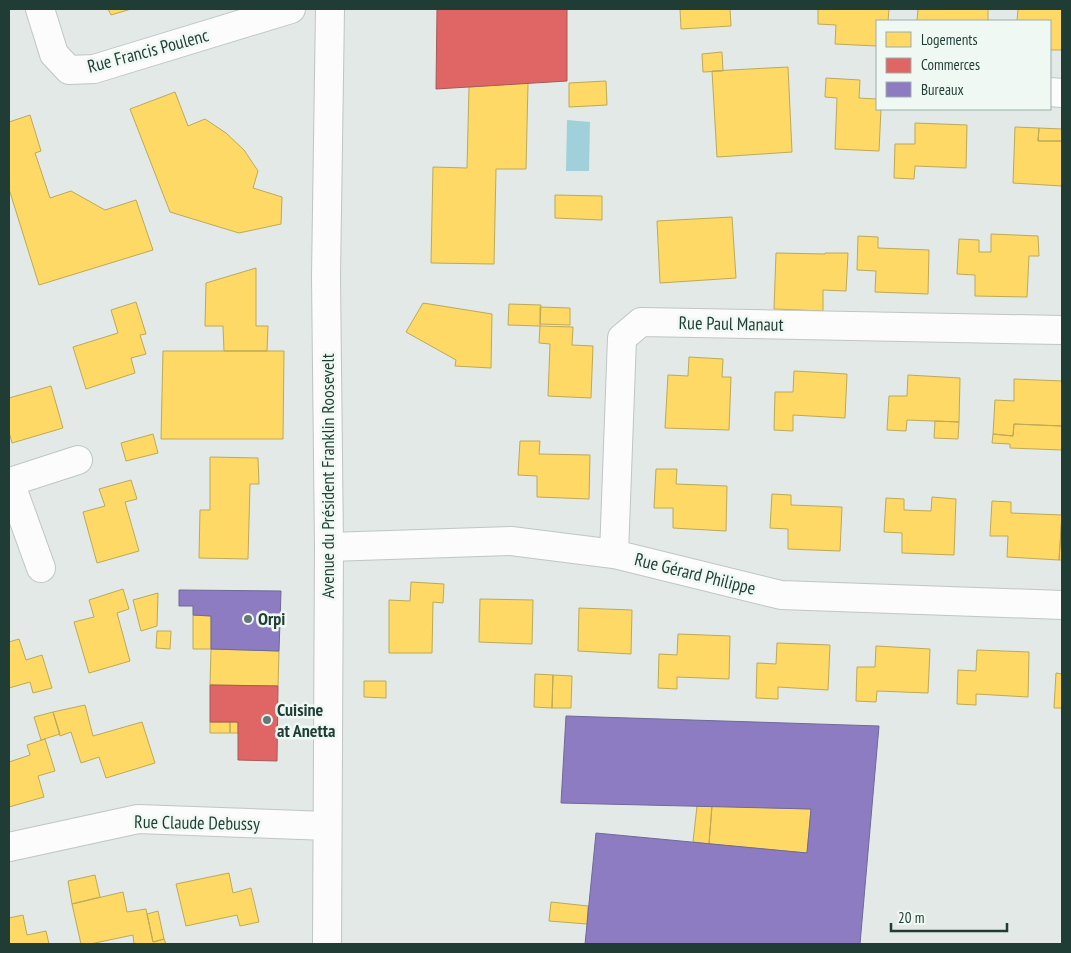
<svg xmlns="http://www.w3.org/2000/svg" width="1071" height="953" viewBox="0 0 1071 953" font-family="'PT Sans Narrow',sans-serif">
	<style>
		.water { fill: #a0d1da }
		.homes { fill: #ffd966; stroke: #bcaa57 }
		.shops { fill: #e06666; stroke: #a65a57 }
		.offices { fill: #8e7cc3; stroke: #6d6998 }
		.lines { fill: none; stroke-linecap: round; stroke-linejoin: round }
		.street-casing { stroke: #bfc6c3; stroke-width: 30 }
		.secondary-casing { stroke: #bec6c3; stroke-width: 30 }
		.street { stroke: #fbfcfb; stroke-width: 28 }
		.secondary { stroke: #fbfcfb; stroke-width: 28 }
		.poi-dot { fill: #637973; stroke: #f0f8f4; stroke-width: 2 }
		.labels { text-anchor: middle; stroke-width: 5; stroke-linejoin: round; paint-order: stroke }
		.street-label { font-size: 18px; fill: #1f3d35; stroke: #f0f8f4 }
		.poi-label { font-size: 18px; font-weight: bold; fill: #1f3d35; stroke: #f0f8f4; text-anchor: start }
	</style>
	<rect width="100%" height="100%" fill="#e2e9e6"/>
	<path class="water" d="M567 120 590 122 589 171H566Z"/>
	<path class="homes" d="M108 9H131L111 15Z
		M680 9H730L731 26 681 29Z
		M818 9H889L888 21H877V46L835 44 836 25 818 24Z
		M918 9H988V21H917Z
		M1018 9H1062V50H1050V21H1017Z
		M722 52 723 71 703 72 702 54Z
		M788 67 792 152 717 157 712 71Z
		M826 78 860 80 859 98 877 99V109H881L879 151 835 149 837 98 825 97Z
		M606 81 607 105 569 107V83Z
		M528 83 526 169H496L494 264 431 263 433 167 467 168 469 87Z
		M175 92 188 126 205 119 226 133 244 150 258 171 253 188 282 197 281 224 239 233 170 212 130 109Z
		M30 115 41 151 35 153 50 198 71 191 105 210 136 200 153 250 39 285 9 189V122Z
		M915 123 967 125 966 168 915 166 914 179 894 178 895 144H915Z
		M1015 127 1039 128 1038 141H1062V186L1013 183Z
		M1039 128 1062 129V141H1038Z
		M555 195 602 196V220L555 218Z
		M732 217 736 278 660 283 657 221Z
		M991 234 1038 236 1039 256H1029L1027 297 975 296V275L957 274 959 239 979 240V252H991Z
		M858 236 878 237V248L929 250 928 294 875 292 876 271 857 270Z
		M776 253 825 254V253H848L846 291 823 290V311L774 309Z
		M256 268V326H268L267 351H224L223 326H205L206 283Z
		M136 302 146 334 140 335 146 354 131 358 135 373 86 389 73 347 118 333 111 310Z
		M423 303 492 314 491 368 455 366 456 360 406 332Z
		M509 304 541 305 540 326 508 325Z
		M540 307 570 308V325L540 324Z
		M540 326 573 327 572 345 593 346 591 398 548 396 550 344 539 343Z
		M163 351H284L283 439H161Z
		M689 357 723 359 722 377H731L729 430 665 428 668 375 688 376Z
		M794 371 847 374 845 418 793 415V431L774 430 775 392H793Z
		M908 375 960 378 959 422 907 420 906 431 887 430 889 396H907Z
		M1014 379 1062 381V426L1014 424 1013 436 993 434 995 400 1014 401Z
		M51 386 63 428 12 443 9 432V398Z
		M935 421 959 422 958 439 934 438Z
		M1014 424 1062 426V450L1010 448V444L992 443 993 434 1013 436Z
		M153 434 158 453 126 461 121 443Z
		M520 441H540L539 454 590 455 589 499 537 497V476L518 475Z
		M210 457 258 458 259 484H250L248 559 199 558 200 510H210Z
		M656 469H677L676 484 727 486 726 531 673 528V508H654Z
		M131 480 137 499 125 502 139 551 97 563 83 512 105 506 99 489Z
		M772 494 791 495V505L842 507 840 551 788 549V529L770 528Z
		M932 497 956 499 954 555 902 553V533L884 532 886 498 904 499V510L931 511Z
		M992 501 1011 502V513L1062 515 1059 560 1007 557 1008 536H990Z
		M1062 515V560H1059Z
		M411 582 444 584 443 603 433 602 432 653H389V600L410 601Z
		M123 589 129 609 117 613 130 661 89 673 74 622 94 617 89 600Z
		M158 593 157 626 141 631 133 600Z
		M480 599 533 600 532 644 479 642Z
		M579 608 632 610 631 654 578 651Z
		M193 615 211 616V649H193Z
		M157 631H171L170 649 156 648Z
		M678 634 730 636 729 679 677 677V689L658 688 659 654 677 655Z
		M19 639 26 660 42 655 52 688 33 693 30 682 9 688V642Z
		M777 643 830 645 828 690 778 687V699L756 698 757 663 776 664Z
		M876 646 930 649 928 693 877 691 876 702 856 701 857 667H875Z
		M211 649 279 651 278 686 210 685Z
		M977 650 1029 652 1028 697 976 694V705L957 704 958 670 976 671Z
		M1056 673 1062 674V708H1054Z
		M535 674 553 675 552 708 534 707Z
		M553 675 572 676 571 708H552Z
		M364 681H386V698L364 697Z
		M85 705 93 736 142 722 155 763 106 778 99 757 81 763 71 732 60 736 53 712Z
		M53 712 60 734 41 740 34 717Z
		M210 722H230V733H210Z
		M230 722H238V733H230Z
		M45 739 55 771 38 776 44 797 9 807V762L30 755 27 745Z
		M697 806H712L709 844 693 842Z
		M712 806 811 809 807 853 709 844Z
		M229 873 233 893 251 888 259 922 240 926 237 915 186 926 176 884Z
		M95 875 100 897 72 904 68 881Z
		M123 892 127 912 146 909 153 942 164 939 166 944H134L133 935 90 944H81L72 904Z
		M551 902 588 906 587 924 549 921Z
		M158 911 164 939 153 942 147 914Z
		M23 915 27 935 46 931 49 944H9V918Z"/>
	<path class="shops" d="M437 9H567V81L436 89Z
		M210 685 278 686 277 761 238 760V722H210Z"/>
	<path class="offices" d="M179 590 281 591 279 651 211 649V616L193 615V606H179Z
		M566 716 879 726 860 944H585L596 833 807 853 811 809 561 803Z"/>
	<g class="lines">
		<g class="street-casing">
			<path id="street" d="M40 9 54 54 69 70 94 69 291 9
				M1050 92 1062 93
				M9 482H10L41 568
				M10 482 78 460
				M329 547 511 541 614 554 781 595 1062 605
				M614 554 622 338 641 322 1062 330
				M9 847 138 819 327 826"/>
		</g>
		<g class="secondary-casing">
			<path id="secondary" d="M327 944 329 547 326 277 330 9"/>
		</g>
		<use href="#street" class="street"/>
		<use href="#secondary" class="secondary"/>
	</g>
	<g class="poi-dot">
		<circle cx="248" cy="619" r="5"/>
		<circle cx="267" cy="720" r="5"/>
	</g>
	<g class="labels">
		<g class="street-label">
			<text transform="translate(148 51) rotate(-15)" y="6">Rue Francis Poulenc</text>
			<text transform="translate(731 324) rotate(1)" y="6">Rue Paul Manaut</text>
			<text transform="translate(328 476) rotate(-90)" y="6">Avenue du Président Franklin Roosevelt</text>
			<text transform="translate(695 574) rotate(14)" y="6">Rue Gérard Philippe</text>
			<text transform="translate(197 823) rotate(1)" y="6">Rue Claude Debussy</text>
		</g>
		<g class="poi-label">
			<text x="258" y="625">Orpi</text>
			<text x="277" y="716">Cuisine<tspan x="277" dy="21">at Anetta</tspan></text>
		</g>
	</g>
	<rect width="1071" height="953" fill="none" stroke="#1f3d35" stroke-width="20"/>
	<rect x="876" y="20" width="175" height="90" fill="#f0f8f4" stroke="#9cada8"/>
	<rect x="886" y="32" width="25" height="15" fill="#ffd966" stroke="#9cada8"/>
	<text x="921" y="45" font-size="15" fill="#1f3d35">Logements</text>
	<rect x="886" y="58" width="25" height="15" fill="#e06666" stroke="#9cada8"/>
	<text x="921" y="70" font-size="15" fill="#1f3d35">Commerces</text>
	<rect x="886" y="82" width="25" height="15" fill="#8e7cc3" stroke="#9cada8"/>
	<text x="921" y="95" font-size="15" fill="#1f3d35">Bureaux</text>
	<path d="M891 923v8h116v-8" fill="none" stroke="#1f3d35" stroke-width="2.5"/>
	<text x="898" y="923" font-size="15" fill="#1f3d35" stroke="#f0f8f4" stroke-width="4" paint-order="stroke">20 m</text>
</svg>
